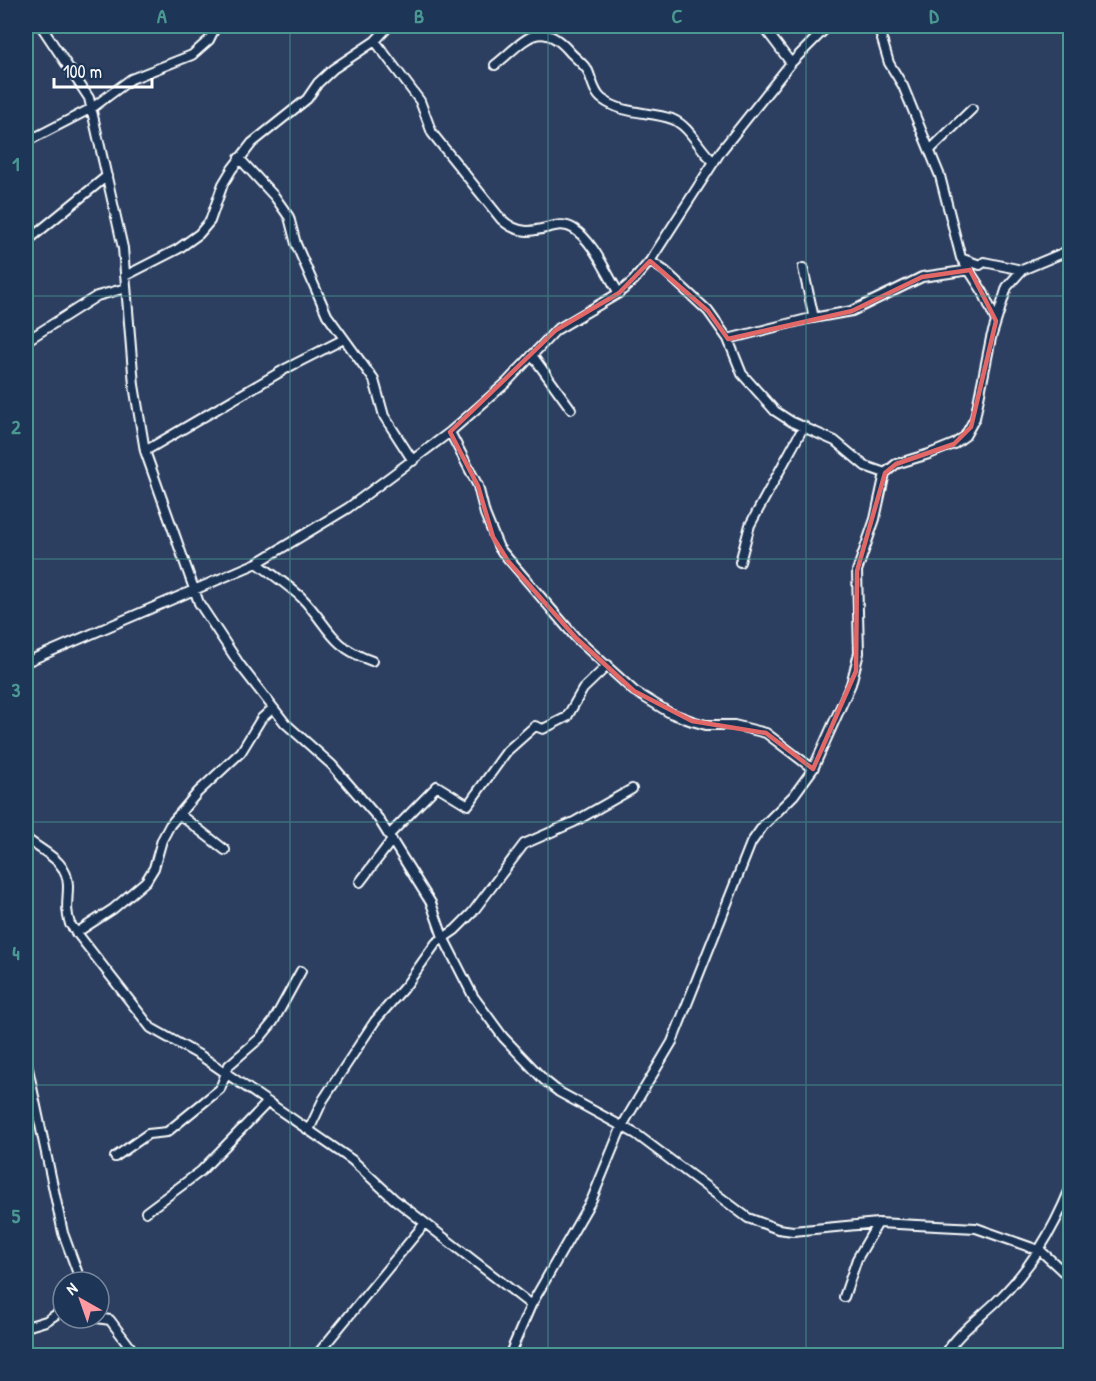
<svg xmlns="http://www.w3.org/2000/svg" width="1096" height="1381" viewBox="0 0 1096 1381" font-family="'Patrick Hand',sans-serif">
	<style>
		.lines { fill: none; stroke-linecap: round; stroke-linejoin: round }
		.minor-casing { stroke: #fff; stroke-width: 12 }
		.minor { stroke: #1d3557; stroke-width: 8 }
		.marked { fill: none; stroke: #e26868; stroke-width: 4.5; stroke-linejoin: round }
		.grid { fill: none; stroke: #4b9892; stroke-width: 1.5; stroke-opacity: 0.55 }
		.neatline { fill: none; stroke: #4b9892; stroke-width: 2 }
		.grid-label { font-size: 20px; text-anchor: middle; font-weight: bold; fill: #4b9892 }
	</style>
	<rect width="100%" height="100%" fill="#2c3f61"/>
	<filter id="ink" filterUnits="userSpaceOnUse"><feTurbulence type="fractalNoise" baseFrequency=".0167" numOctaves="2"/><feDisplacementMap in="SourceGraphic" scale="12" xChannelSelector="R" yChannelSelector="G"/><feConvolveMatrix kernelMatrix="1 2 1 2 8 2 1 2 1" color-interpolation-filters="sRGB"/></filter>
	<g filter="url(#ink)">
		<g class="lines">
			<g class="minor-casing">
				<path id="minor" d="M41 26 89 98 123 248 134 385 145 451 199 603 240 665 285 723 332 765 378 818 431 903 443 937 473 996 503 1037 544 1080 559 1092 636 1134 748 1218 778 1229 793 1231 878 1223 976 1228 1041 1251 1070 1278
					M763 26 791 63
					M878 26 889 63 903 86 940 176 961 258 983 292 996 321
					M375 41 420 101 432 133 501 219C531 247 553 215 574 229 594 242 606 273 619 293
					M495 65C523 43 539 16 569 51 575 58 583 63 588 71 592 80 594 93 602 99 623 115 650 111 672 119 690 126 699 149 713 161
					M26 142 92 108 131 79 192 55 209 40 216 26
					M930 150 972 109
					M239 158 275 197 289 217 296 244 327 315 374 380 384 416 413 461
					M26 242 107 176
					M963 259 980 265 984 262 1022 270
					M650 261 665 271 708 311 728 339 742 374 775 411 792 422 835 441 865 466 885 473
					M803 268 814 318
					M125 276 178 249 199 234 210 221 223 184 232 169 252 143 307 99 318 83 333 69 375 41 389 26
					M728 339 807 319 852 311 922 277 970 270
					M26 341 97 296 126 288
					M532 355 571 409
					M450 432 478 486 485 514 499 548 576 638 634 691 670 713 692 721 706 725H734L766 733 813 769
					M145 451 287 368 344 339
					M740 562 750 525 804 426
					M257 563C272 574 288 585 301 597 329 625 329 646 372 661
					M26 662 257 563 348 508 450 432 506 383 556 330 619 293 633 281 650 261 721 151 791 63 828 26
					M179 814 225 850
					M389 835 437 786 468 805 507 751 535 726 543 729 567 717 583 689 608 665
					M26 838C42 852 68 860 68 886 68 900 65 909 70 924L151 1028 201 1056 352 1160 394 1199 531 1305
					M360 882 392 840
					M76 933 113 909 146 881 154 868 162 840 170 825 198 792 241 752 261 719 273 708
					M26 1059 63 1233 81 1282
					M309 1130 323 1100 375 1021 407 984 436 943 455 930 472 913 524 844 574 822 632 789
					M115 1157 148 1134 167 1132 220 1089 229 1065 260 1038 273 1022 301 971
					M146 1212 201 1171 267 1103
					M844 1297 857 1259 878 1223
					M97 1318 110 1320 137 1356
					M26 1327 46 1321 63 1310
					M26 1348 28 1356
					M316 1356 425 1223
					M509 1356 531 1305 592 1199 622 1126 672 1042 751 843 763 826 794 795 813 769 851 684 859 653 857 571 875 519 885 473 896 464 929 454 954 444 965 436 975 418 991 338 1007 287 1022 270 1070 250
					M944 1356C957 1334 978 1319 996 1302 1030 1269 1052 1233 1070 1189"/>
			</g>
			<use href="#minor" class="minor"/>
		</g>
	</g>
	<path class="marked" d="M650 261 708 311 728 339 852 311 922 277 970 270 996 321 971 427 954 444 896 464 885 473 857 571 856 671 813 769 766 733 692 721 634 691 576 638 508 561 493 537 478 486 450 432 556 330 619 293Z"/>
	<path class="grid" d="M290 26V1356M548 26V1356M806 26V1356M26 296H1070M26 559H1070M26 822H1070M26 1085H1070"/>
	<rect width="1096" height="1381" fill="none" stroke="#1d3557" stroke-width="66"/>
	<g transform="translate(81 1300) rotate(320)"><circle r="28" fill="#1d3557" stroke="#77869a" stroke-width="1.5"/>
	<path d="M0-4.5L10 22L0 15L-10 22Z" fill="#ff9aa2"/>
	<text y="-9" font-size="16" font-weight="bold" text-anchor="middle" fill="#ffffff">N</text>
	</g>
	<path d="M54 78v9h98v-9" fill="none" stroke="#ffffff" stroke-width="3"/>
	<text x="63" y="78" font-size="18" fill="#ffffff" stroke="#1d3557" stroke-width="4.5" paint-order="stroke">100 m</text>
	<rect x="33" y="33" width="1030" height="1315" class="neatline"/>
	<g class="grid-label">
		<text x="162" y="23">A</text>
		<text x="419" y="23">B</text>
		<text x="677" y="23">C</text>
		<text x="934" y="23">D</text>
		<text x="16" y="171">1</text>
		<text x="16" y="434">2</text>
		<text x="16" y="697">3</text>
		<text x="16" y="960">4</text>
		<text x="16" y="1223">5</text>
	</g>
</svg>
